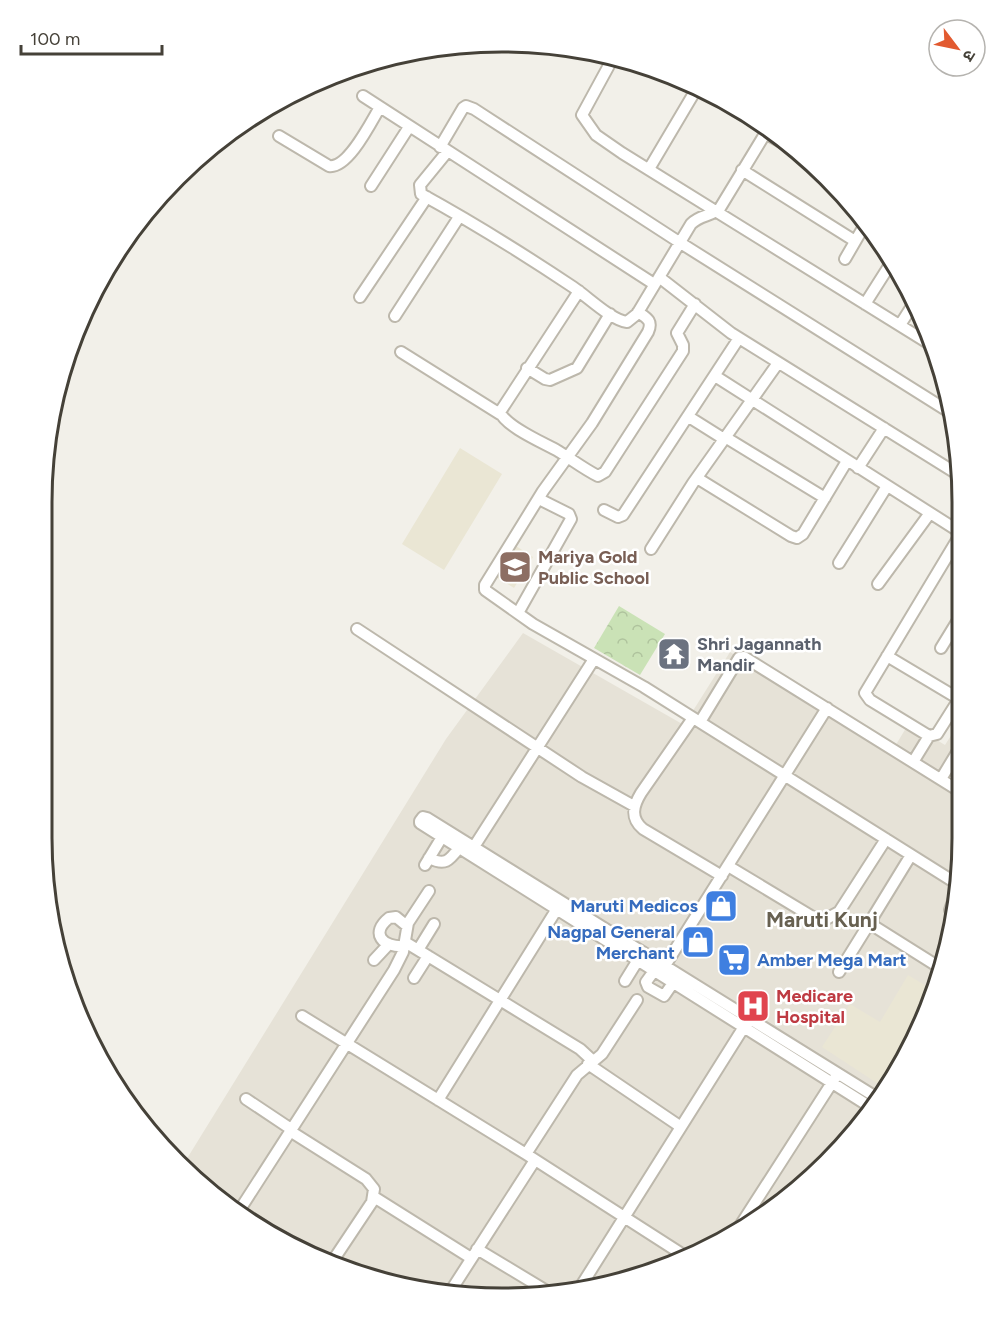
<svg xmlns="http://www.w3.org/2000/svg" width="1005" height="1340" viewBox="0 0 1005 1340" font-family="Figtree,'Noto Sans Devanagari',sans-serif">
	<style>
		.residential { fill: #e6e2d7 }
		.education { fill: #eae6d4 }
		.park { fill: url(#park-crowns) }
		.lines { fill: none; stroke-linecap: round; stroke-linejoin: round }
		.street-casing { stroke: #bdb8ac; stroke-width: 14 }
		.street { stroke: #fff; stroke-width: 10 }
		.labels { text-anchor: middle; stroke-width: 5; stroke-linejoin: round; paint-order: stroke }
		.education-label { font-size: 18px; font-weight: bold; fill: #785e54; stroke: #fff; text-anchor: start }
		.worship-label { font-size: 18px; font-weight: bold; fill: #5b616d; stroke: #fff; text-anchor: start }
		.shop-label { font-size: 18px; font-weight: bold; fill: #366cbe; stroke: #fff; text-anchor: end }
		.health-label { font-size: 18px; font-weight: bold; fill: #be3a42; stroke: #fff; text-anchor: start }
		.quarter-label { font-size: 21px; font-weight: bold; fill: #676050; stroke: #fff }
		.rim { fill: none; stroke: #454138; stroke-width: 3 }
	</style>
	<defs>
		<pattern id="park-crowns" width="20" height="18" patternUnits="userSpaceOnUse" patternTransform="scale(1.5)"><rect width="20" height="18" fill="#cae2b6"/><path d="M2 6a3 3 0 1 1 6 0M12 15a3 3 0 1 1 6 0" fill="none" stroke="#afc39d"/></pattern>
	</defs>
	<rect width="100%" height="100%" fill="#f2f0e9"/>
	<path class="residential" d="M523 633 684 725 730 652 894 748 909 723 945 745 961 720 962 868 947 957 901 1067 849 1141 783 1203 678 1263 533 1297 412 1289 299 1250 199 1183 183 1165 446 739Z"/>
	<path class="education" d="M460 448 502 474 444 570 402 544Z
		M516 546 533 557 514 588 496 577Z
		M908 975 933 990 901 1067 886 1089 822 1047 850 1004 880 1022Z"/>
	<path class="park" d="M619 606 665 634 640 675 594 648Z"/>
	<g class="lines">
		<g class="street-casing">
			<path id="street" d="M613 58 582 115 596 135 622 153 933 346
				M363 96 654 284
				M765 133 807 157
				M279 136 329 166C348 169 371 122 380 107
				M440 147 463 108 466 106 474 109 679 242 951 413
				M447 152 420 185 421 194C472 222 525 255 573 287 588 297 611 320 627 322L637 314 691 224C701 214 711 217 720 208L768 129
				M649 169 697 88
				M742 170 855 241
				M371 186 409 127
				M845 259 867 221
				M659 277 731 333 959 475
				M579 291 500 412C506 427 544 443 558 451 571 459 584 469 598 476L605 472 683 351V345L677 333 695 304
				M360 297 427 197
				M865 304 891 263
				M638 312C647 318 653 321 648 332L592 423 543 491 485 585V590L533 624 644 687 951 880 960 881
				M395 316 459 217
				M900 325 914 303
				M401 352 500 414
				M527 368 545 379 550 380 577 368 610 314
				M715 376 960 532
				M689 417 724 439
				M725 437 825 498
				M858 468 884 428
				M697 478 791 536 797 538 803 534 847 461
				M604 510 618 517 623 515 739 338
				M960 535 865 693 870 700 929 736 937 734 961 696
				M651 549 693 483 778 363
				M839 563 887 486
				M878 584 930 513
				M518 613 571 519 569 514 539 499
				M357 629 582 777 634 806
				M941 648 960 617
				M887 656 959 699
				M693 718 641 793C633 806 630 818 643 829L722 876
				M700 722 739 658 744 657 961 792
				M913 762 929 736
				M941 779 961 746
				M470 853 594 659
				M911 855 873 917 872 925 942 969
				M429 858C445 866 449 861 459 848
				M425 865 442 837
				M728 866 811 916 826 919 839 912 886 839
				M954 918 950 910 960 881
				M405 942 580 1049 593 1061
				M405 946C382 948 370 933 389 918L396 917 407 926
				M418 950 434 924
				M374 960 388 945
				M654 971 646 982 648 987 664 996 673 983
				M661 972 827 708
				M839 972 867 927 872 923
				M414 978 428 956
				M625 981 638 960
				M302 1016 526 1154 688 1258
				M588 1064 681 1127
				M246 1099 291 1129
				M438 1100 560 904
				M872 1108 469 854 420 823V821L423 817 427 818 879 1099
				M290 1131 366 1179 374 1189 372 1202 332 1262
				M526 1154 577 1075 602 1054 637 1000
				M374 1197 471 1258
				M239 1210 265 1227
				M239 1211 394 970 403 952 408 923 429 891
				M738 1229 835 1078
				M477 1249 550 1293
				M581 1286 747 1022
				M450 1292 535 1160"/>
		</g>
		<use href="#street" class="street"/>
	</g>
	<defs>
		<g id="school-square" transform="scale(1.725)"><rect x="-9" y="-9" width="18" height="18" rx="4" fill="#8d6e63" stroke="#fff"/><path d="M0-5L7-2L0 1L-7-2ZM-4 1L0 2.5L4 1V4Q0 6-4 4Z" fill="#fff"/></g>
		<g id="temple-square" transform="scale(1.725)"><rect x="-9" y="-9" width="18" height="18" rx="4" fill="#6b7280" stroke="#fff"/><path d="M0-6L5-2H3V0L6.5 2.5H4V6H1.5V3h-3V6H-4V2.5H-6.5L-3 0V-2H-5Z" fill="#fff"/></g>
		<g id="shop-square" transform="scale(1.725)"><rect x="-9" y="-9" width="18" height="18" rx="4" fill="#3f7fe0" stroke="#fff"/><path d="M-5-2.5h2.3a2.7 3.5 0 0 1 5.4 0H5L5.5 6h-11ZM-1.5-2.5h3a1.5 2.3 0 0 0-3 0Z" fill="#fff"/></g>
		<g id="supermarket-square" transform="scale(1.725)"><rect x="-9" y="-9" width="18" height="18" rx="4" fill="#3f7fe0" stroke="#fff"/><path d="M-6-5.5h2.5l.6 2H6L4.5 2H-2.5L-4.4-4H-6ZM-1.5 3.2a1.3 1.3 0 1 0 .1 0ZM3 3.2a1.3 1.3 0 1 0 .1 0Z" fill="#fff"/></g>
		<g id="hospital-square" transform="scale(1.725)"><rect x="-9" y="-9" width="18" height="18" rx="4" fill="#e0444e" stroke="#fff"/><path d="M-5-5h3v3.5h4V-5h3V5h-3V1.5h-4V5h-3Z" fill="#fff"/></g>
	</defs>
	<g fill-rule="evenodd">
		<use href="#school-square" x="515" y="567"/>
		<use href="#temple-square" x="674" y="654"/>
		<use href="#shop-square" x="721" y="906"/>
		<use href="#shop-square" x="698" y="942"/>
		<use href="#supermarket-square" x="734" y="960"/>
		<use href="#hospital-square" x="753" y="1006"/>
	</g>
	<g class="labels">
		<g class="education-label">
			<text x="538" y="563">Mariya Gold<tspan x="538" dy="21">Public School</tspan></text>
		</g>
		<g class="worship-label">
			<text x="697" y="650">Shri Jagannath<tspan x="697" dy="21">Mandir</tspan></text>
		</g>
		<g class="shop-label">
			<text x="698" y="912">Maruti Medicos</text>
			<text x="675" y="938">Nagpal General<tspan x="675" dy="21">Merchant</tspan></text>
			<text x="757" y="966" text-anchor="start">Amber Mega Mart</text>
		</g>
		<g class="health-label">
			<text x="776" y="1002">Medicare<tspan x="776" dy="21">Hospital</tspan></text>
		</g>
		<g class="quarter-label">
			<text x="822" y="927">Maruti Kunj</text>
		</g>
	</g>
	<path d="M0 0H1005V1340H0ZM502 52H502A450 450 0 0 1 952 502V838A450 450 0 0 1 502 1288H502A450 450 0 0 1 52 838V502A450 450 0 0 1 502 52Z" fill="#fff" fill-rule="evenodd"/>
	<path class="rim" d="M502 52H502A450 450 0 0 1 952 502V838A450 450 0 0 1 502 1288H502A450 450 0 0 1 52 838V502A450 450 0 0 1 502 52Z"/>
	<g transform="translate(957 48) rotate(122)"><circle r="28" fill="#ffffff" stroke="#b5b3af" stroke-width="1.5"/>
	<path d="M0-4.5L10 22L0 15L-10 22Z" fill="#e25a30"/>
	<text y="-9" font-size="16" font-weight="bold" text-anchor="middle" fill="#454138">उ</text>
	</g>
	<path d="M21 45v9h141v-9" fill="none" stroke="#454138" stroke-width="3"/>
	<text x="30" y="45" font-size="18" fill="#454138" stroke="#ffffff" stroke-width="4.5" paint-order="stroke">100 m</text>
</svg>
